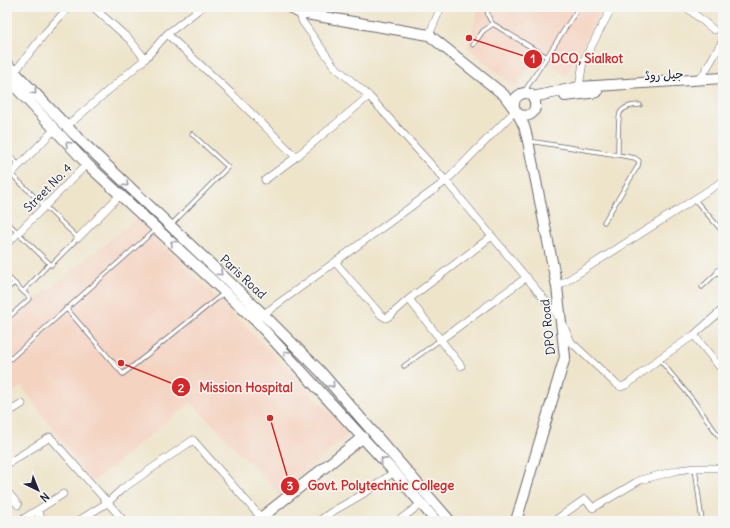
<svg xmlns="http://www.w3.org/2000/svg" width="730" height="528" viewBox="0 0 730 528" font-family="Delius,'Playpen Sans Arabic',sans-serif">
	<style>
		.built { fill: #f4d3c1 }
		.lines { fill: none; stroke-linecap: round; stroke-linejoin: round }
		.lane-casing { stroke: #69666d; stroke-width: 5 }
		.street-casing { stroke: #69666d; stroke-width: 8 }
		.secondary-casing { stroke: #69666d; stroke-width: 12 }
		.lane { stroke: #fff; stroke-width: 3.5 }
		.street { stroke: #fff; stroke-width: 7 }
		.secondary { stroke: #fff; stroke-width: 10 }
		.oneway { stroke: #9c9ca7 }
		.labels { text-anchor: middle; stroke-width: 3.5; stroke-linejoin: round; paint-order: stroke }
		.street-label { font-size: 12px; fill: #22223b; stroke: #f6f6f2 }
		.leader { fill: none; stroke: #d62828; stroke-width: 1.5 }
		.callout-dot { fill: #d62828; stroke: #f6f6f2; stroke-width: 1.5 }
		.mark-label { font-size: 12px; text-anchor: middle; font-weight: bold; fill: #fff }
		.callout-label { font-size: 13px; text-anchor: middle; font-weight: bold; fill: #d62828; stroke: #f6f6f2; stroke-width: 3.5; stroke-linejoin: round; paint-order: stroke }
	</style>
	<rect width="100%" height="100%" fill="#f6f6f2"/>
	<filter id="ink" filterUnits="userSpaceOnUse"><feTurbulence type="fractalNoise" baseFrequency=".025" numOctaves="2"/><feDisplacementMap in="SourceGraphic" scale="8" xChannelSelector="R" yChannelSelector="G"/><feConvolveMatrix kernelMatrix="1 2 1 2 8 2 1 2 1" color-interpolation-filters="sRGB"/></filter>
	<filter id="wash" filterUnits="userSpaceOnUse"><feTurbulence type="fractalNoise" baseFrequency=".012" numOctaves="4" result="noise"/><feDisplacementMap in="SourceGraphic" scale="16" xChannelSelector="R" yChannelSelector="G"/><feGaussianBlur stdDeviation="0.9" result="paint"/><feColorMatrix in="noise" values="0 0 0 0 0 0 0 0 0 0 0 0 0 0 0 0 0 1.4 0 .05"/><feComposite in="paint" operator="in"/></filter>
	<g filter="url(#wash)">
		<rect width="100%" height="100%" fill="#eee4ca"/>
		<path class="built" d="M479 7H604L566 76 537 56 516 88 467 47Z
			M136 219 260 341 349 433 280 495 191 402 92 483 22 386 7 395V323Z"/>
	</g>
	<g filter="url(#ink)">
		<g class="lines">
			<g class="lane-casing">
				<path id="lane" d="M488 7C487 14 488 18 493 24L547 57
					M473 45 483 31 493 24
					M524 92 579 7
					M529 141 618 155 635 158 639 161 638 166 604 222
					M7 153 19 165
					M618 155C618 147 618 119 620 113 624 106 633 105 640 105
					M695 200 723 232
					M7 222 51 265 78 238 11 174
					M171 225 228 167 192 134
					M7 276 29 297V299L7 319
					M702 287 723 267
					M7 289 14 283
					M23 292 49 264
					M66 308 123 374 224 293
					M659 359 693 400 723 442
					M7 362 156 229
					M404 366 440 340
					M695 468 702 521"/>
			</g>
			<g class="street-casing">
				<path id="street" d="M93 7 130 40 145 59
					M686 7 714 30
					M300 13 302 21 334 66 369 96 446 181 560 318 571 342 615 383 621 387 628 384 659 359 694 335 723 309
					M167 34 231 93 296 157
					M429 35 441 7
					M13 74 46 32 69 7
					M700 80 723 40
					M579 87 583 62 612 7
					M67 126 145 59 167 34 202 7
					M7 178 54 130
					M265 180 296 157 369 96
					M78 238 120 195
					M7 244 87 164
					M335 262 381 315 386 318 391 315 409 299 492 236
					M719 271 723 275
					M557 287 723 181
					M409 299 461 366
					M261 316 446 181 515 111
					M694 335 723 371
					M440 340 527 277
					M7 413 22 404
					M7 464 50 437 124 521
					M7 491 18 505
					M37 511 43 521
					M20 521 63 494
					M78 521 107 503 122 489 193 440 264 521
					M319 521 330 513 368 491 394 472
					M398 521 421 504
					M554 521 585 499 593 508 640 480 679 470 695 468H723"/>
			</g>
			<g class="secondary-casing">
				<path id="secondary" d="M289 7 300 13 429 35 504 95 518 114C541 124 540 87 521 94 515 97 513 101 514 107
					M7 64 74 134 263 314 320 371 450 521
					M7 78 87 164 255 320 394 472 436 521
					M565 96 597 92
					M533 97 579 87 723 78
					M257 521 363 437
					M516 521 565 357 557 287 528 141 524 126 518 114"/>
			</g>
			<use href="#lane" class="lane"/>
			<use href="#street" class="street"/>
			<use href="#secondary" class="secondary"/>
		</g>
		<defs><path id="oneway-chevron" d="M-2-3.5L2.5 0L-2 3.5" fill="none" stroke-width="1.6" stroke-linecap="round" stroke-linejoin="round"/></defs>
		<g class="oneway">
			<use href="#oneway-chevron" transform="translate(34 92) rotate(46)"/>
			<use href="#oneway-chevron" transform="translate(68 144) rotate(-134)"/>
			<use href="#oneway-chevron" transform="translate(126 184) rotate(44)"/>
			<use href="#oneway-chevron" transform="translate(173 243) rotate(-137)"/>
			<use href="#oneway-chevron" transform="translate(220 273) rotate(43)"/>
			<use href="#oneway-chevron" transform="translate(286 353) rotate(-133)"/>
			<use href="#oneway-chevron" transform="translate(332 385) rotate(49)"/>
			<use href="#oneway-chevron" transform="translate(383 460) rotate(-132)"/>
		</g>
	</g>
	<g class="labels">
		<g class="street-label">
			<text transform="translate(664 75) rotate(-3)" y="4">جیل روڈ</text>
			<text transform="translate(48 188) rotate(-45)" y="4">Street No. 4</text>
			<text transform="translate(243 277) rotate(43)" y="4">Paris Road</text>
			<text transform="translate(548 327) rotate(-96)" y="4">DPO Road</text>
		</g>
	</g>
	<path class="leader" d="M469 38L533 59M121 363L181 387M270 418L290 486"/>
	<g class="callout-dot">
		<circle cx="469" cy="38" r="4"/>
		<circle cx="121" cy="363" r="4"/>
		<circle cx="270" cy="418" r="4"/>
		<circle cx="533" cy="59" r="10"/>
		<circle cx="181" cy="387" r="10"/>
		<circle cx="290" cy="486" r="10"/>
	</g>
	<g class="mark-label">
		<text x="533" y="63">1</text>
		<text x="181" y="392">2</text>
		<text x="290" y="490">3</text>
	</g>
	<g class="callout-label">
		<text x="587" y="63">DCO, Sialkot</text>
		<text x="246" y="392">Mission Hospital</text>
		<text x="381" y="490">Govt. Polytechnic College</text>
	</g>
	<rect width="730" height="528" fill="none" stroke="#f6f6f2" stroke-width="24"/>
	<g transform="translate(38 490) rotate(137)" stroke="#f6f6f2" stroke-width="3" paint-order="stroke">
	<path d="M0-3L7 15L0 10L-7 15Z" fill="#22223b"/>
	<text y="-6" font-size="11" font-weight="bold" text-anchor="middle" fill="#22223b">N</text>
	</g>
</svg>
